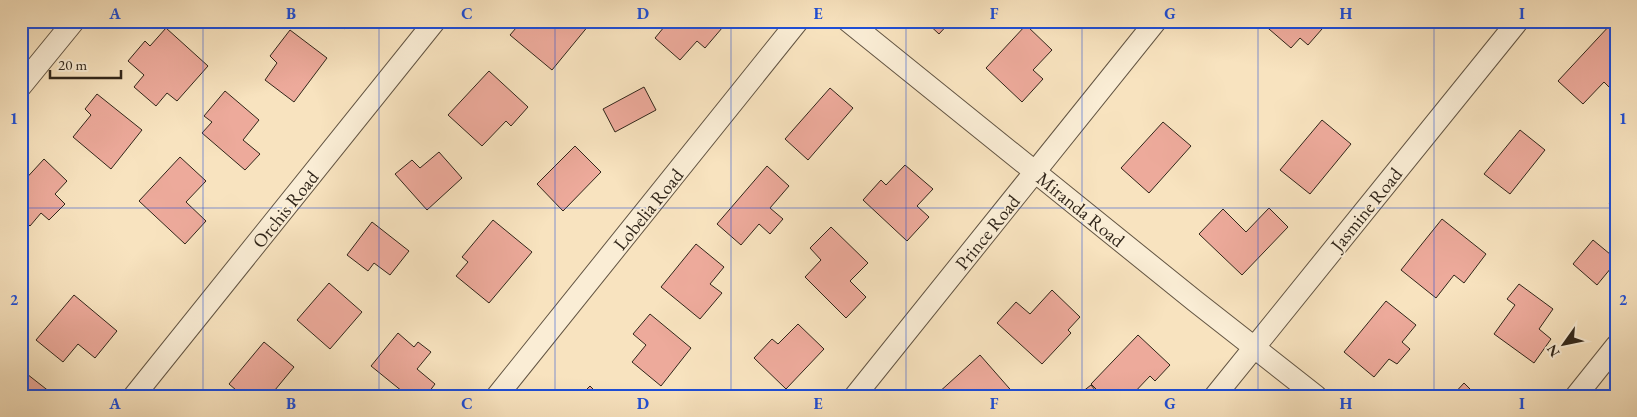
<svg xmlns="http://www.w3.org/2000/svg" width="1637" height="417" viewBox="0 0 1637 417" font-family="'EB Garamond',serif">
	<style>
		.building { fill: #edaa9b; stroke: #31261a }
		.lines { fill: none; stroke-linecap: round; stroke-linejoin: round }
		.street-casing { stroke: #635543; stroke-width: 23 }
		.street { stroke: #faedd5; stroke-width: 21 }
		.grid { fill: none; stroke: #1d4ed8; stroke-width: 1; stroke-opacity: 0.55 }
		.labels { text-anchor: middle; stroke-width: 4; stroke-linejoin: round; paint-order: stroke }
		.street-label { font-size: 19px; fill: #31261a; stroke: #faedd5 }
		.neatline { fill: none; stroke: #1d4ed8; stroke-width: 2 }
		.grid-label { font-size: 16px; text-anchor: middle; font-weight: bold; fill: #1d4ed8 }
	</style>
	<rect width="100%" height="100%" fill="#f8e3bf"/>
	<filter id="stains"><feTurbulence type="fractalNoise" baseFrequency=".004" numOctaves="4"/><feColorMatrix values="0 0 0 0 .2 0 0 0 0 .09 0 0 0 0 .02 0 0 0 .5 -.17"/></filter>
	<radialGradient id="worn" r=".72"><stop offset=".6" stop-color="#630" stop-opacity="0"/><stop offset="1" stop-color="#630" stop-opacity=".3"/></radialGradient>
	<path class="building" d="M194 21H208L201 28Z
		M336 21H352L345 29Z
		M522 21H536L538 23 540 21H585L589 25 552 70 510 35Z
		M669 21H728L705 48 697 41 680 60 655 38Z
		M925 21H951L939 34Z
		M1263 21H1329L1308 45 1300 38 1291 48 1262 23Z
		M1611 24 1616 28V60L1613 64 1616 67V89L1613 91 1604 82 1583 104 1558 81Z
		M1026 25 1052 50 1033 70 1043 79 1022 102 986 68Z
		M166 28 208 66 177 101 167 93 156 106 134 87 144 75 128 61 145 41 150 46Z
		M290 30 327 58 294 102 265 80 277 63 270 56Z
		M489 71 528 107 511 126 506 121 482 146 448 115Z
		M644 87 656 110 615 132 603 109Z
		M830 88 853 108 808 160 785 139Z
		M225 91 259 120 243 140 260 154 245 170 202 133 212 122 204 116Z
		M97 94 142 130 111 169 73 137 91 115 85 109Z
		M1322 120 1351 144 1310 194 1280 170Z
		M1163 122 1191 146 1149 193 1121 168Z
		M1520 130 1545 150 1510 194 1484 174Z
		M575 146 601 172 563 211 537 184Z
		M439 152 462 178 427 210 395 174 412 160 420 168Z
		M180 157 206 181 186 202 206 221 185 244 139 201Z
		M44 159 67 181 55 194 65 204 49 220 41 213 30 226 21 218V184Z
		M905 165 933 189 917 206 929 217 907 241 863 200 881 180 886 185Z
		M767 166 789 186 770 208 783 219 770 234 759 224 741 245 717 224Z
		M1616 195V209L1609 204Z
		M1269 208 1288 227 1242 275 1199 234 1223 209 1246 232Z
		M1442 219 1486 254 1464 283 1454 275 1436 298 1401 270Z
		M493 220 532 252 489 303 456 276 468 262 462 257Z
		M372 222 409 251 390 275 374 263 368 271 347 255Z
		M831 227 868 263 850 281 866 297 846 318 805 277 821 260 810 248Z
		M1593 240 1616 259V262L1597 285 1573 264Z
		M696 244 724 267 710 284 722 293 700 319 661 287Z
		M329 283 362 312 330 349 297 320Z
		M1519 284 1553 309 1539 329 1551 339 1534 363 1494 334 1515 305 1507 299Z
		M1052 290 1080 317 1068 330 1071 333 1042 364 997 323 1016 302 1030 314Z
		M74 295 117 331 95 358 78 344 63 362 36 340Z
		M1386 301 1416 325 1402 342 1410 349 1397 364 1389 359 1374 377 1344 352Z
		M650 314 691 348 661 386 632 362 646 345 633 334Z
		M798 324 824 349 786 389 754 358 772 339 778 344Z
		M398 333 414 347 418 342 431 352 417 369 435 384 426 396H408L371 366Z
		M1138 335 1170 365 1155 381 1150 376 1131 396H1103L1091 384Z
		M264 342 294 367 270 396H243L229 384Z
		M980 355 1016 396H939L937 394Z
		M27 374 55 396H21V381Z
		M1464 383 1477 396H1452Z
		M1091 385 1100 396H1077Z
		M590 386 600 396H580Z"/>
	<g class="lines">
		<g class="street-casing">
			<path id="street" d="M848 21 1195 301 1316 396
				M21 86 74 21
				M134 396 435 21
				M497 396 798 21
				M855 396 1156 21
				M1215 396 1518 21
				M1576 396 1616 346"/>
		</g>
		<use href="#street" class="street"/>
	</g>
	<path class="grid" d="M203 21V396M379 21V396M555 21V396M731 21V396M906 21V396M1082 21V396M1258 21V396M1434 21V396M21 208H1616"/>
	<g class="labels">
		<g class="street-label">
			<text transform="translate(285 209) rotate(-51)" y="7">Orchis Road</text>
			<text transform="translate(648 209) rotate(-51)" y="7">Lobelia Road</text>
			<text transform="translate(1081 209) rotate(39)" y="7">Miranda Road</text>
			<text transform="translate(1366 209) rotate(-51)" y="7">Jasmine Road</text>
			<text transform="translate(987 232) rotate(-51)" y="7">Prince Road</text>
		</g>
	</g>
	<rect width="1637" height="417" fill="none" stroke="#f8e3bf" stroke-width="55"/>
	<g transform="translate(1564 344) rotate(237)" stroke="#faedd5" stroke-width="4" paint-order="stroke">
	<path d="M0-4L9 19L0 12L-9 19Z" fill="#31261a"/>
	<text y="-8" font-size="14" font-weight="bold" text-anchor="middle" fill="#31261a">N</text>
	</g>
	<path d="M50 70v8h71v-8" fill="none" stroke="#31261a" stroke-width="2.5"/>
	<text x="58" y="70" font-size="15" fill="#31261a" stroke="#faedd5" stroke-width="4" paint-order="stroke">20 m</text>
	<rect x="28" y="28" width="1582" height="362" class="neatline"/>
	<g class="grid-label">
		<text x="115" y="19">A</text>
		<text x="291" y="19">B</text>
		<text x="467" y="19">C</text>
		<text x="643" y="19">D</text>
		<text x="818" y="19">E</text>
		<text x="994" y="19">F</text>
		<text x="1170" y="19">G</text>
		<text x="1346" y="19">H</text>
		<text x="1522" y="19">I</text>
		<text x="14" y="124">1</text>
		<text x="1623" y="124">1</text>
		<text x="14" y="305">2</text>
		<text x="1623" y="305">2</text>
		<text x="115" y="409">A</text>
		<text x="291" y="409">B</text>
		<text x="467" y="409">C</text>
		<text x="643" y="409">D</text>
		<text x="818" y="409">E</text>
		<text x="994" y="409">F</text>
		<text x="1170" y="409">G</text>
		<text x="1346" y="409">H</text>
		<text x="1522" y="409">I</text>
	</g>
	<rect width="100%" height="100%" filter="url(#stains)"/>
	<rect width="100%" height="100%" fill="url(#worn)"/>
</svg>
